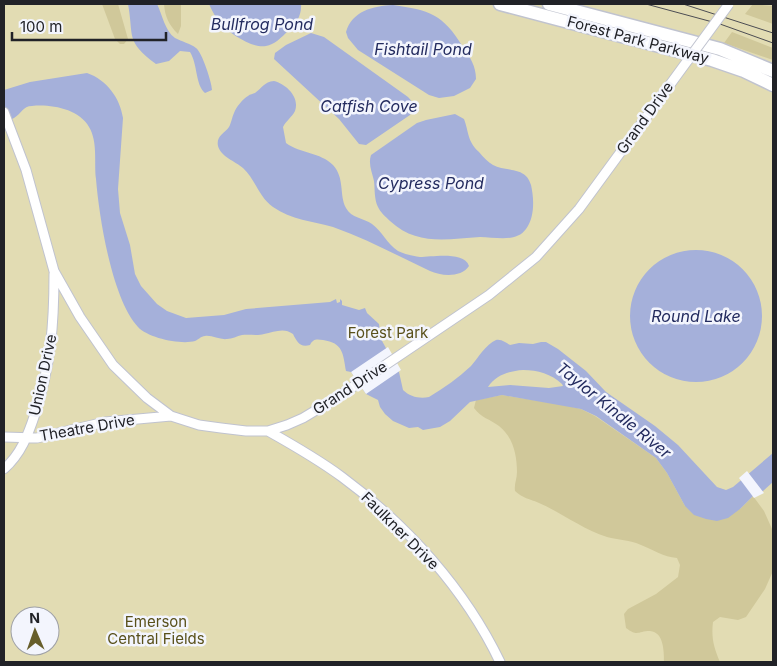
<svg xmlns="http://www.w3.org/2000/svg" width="777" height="666" viewBox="0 0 777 666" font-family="Inter,sans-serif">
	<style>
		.green { fill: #e2dcb3; fill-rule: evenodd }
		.forest { fill: #d0c89a }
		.water { fill: #a5b0da; fill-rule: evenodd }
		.pier { fill: #f3f5fd }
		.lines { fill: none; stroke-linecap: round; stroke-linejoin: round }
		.street-casing { stroke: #c0c3cf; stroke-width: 11 }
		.primary-casing { stroke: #c0c3cf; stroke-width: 15 }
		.street { stroke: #fff; stroke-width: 9 }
		.primary { stroke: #fff; stroke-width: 12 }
		.tram { stroke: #4c4d53; stroke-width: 1 }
		.street-bridge-casing { stroke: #c0c3cf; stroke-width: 11; stroke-linecap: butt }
		.street-bridge { stroke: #fff; stroke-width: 9 }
		.labels { text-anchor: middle; stroke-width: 5; stroke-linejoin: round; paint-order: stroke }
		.street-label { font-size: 15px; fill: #212227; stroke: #f3f5fd }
		.park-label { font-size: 15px; fill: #59501a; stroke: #f3f5fd }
		.water-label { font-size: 16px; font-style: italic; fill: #232b5f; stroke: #f3f5fd }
	</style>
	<rect width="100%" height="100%" fill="#f3f5fd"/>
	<path class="green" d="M4 4H773V662H4ZM20 616H50V646H20Z"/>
	<path class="forest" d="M102 4H118L128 39 124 44H120L115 39Z
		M164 4H181V26L178 34C169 25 165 17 164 4Z
		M753 4 773 6V24L745 14Z
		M732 32 773 48V60L724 43Z
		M502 395 564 405 581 409 595 416 656 458 667 473 685 506 740 509 753 496 764 511 772 529 773 571 765 589 746 617 738 620 720 617 713 622C711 638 714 648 720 662H664C664 652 664 632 650 631 638 631 638 637 626 628L624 614 628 609 656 594 678 577 680 565 677 558C663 557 654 550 641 545 630 540 618 540 607 537 582 529 562 513 539 503 530 499 522 498 515 491 514 484 517 479 517 472 517 455 513 437 499 426 490 419 481 418 474 408L476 400Z"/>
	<path class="water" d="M128 4H157C162 14 165 31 175 38 182 42 190 43 196 48 202 52 212 83 212 90L205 93C195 84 198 65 190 52L180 51 169 61 156 64C125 41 134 37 128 4Z
		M209 4H301C302 15 296 24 288 31 282 37 274 45 266 46 253 49 229 33 221 24 216 18 212 11 209 4Z
		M393 5C429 10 443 14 463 47 470 57 476 66 476 79L470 88 454 96 439 98 429 95 358 50 348 38 346 32C352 11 373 6 393 5Z
		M311 33 324 37 408 97C414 103 415 108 410 115L366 145 359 144 339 119 274 59 275 53 286 45Z
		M87 73C107 80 120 98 123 118L118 189 120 213 130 245 135 274 141 286 157 304 167 311 186 318 224 315 246 309 330 302 336 299 337 303 340 302V299L342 301V305L359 310 365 308 367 313 379 324 381 339 399 372 403 390C410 397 420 399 429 397 444 388 458 378 471 366 478 358 486 344 496 340 502 339 506 343 510 345L519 343 533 344 541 342H546L558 349 586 371 606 392 655 426 678 445 717 487 726 490 733 487 773 453V482L763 491 753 496 740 509 728 518 717 521 706 519 694 515 685 506 667 473 656 458 596 416 581 409 502 395 470 402 450 421 440 427 423 430 418 427 409 428 393 421 385 414 380 407 378 400 366 394 351 372 346 371C343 353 343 343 323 340 316 339 313 339 310 345 300 348 297 342 293 334 284 327 274 332 264 334 257 336 249 334 242 335 237 336 232 339 227 339 220 340 212 335 205 336 201 336 198 340 195 341 181 345 148 338 138 327 112 299 99 217 96 179 94 162 98 142 89 127 79 109 51 104 32 106 23 106 21 114 14 118 11 120 7 121 4 123V90L30 82ZM523 370C538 370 551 374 562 384L563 386 549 388 510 385 488 387C496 375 509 371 523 370Z
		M274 81C286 84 300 97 295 111 292 117 286 121 283 127L286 143C301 154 320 152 333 165 345 178 339 195 346 208 351 218 364 218 372 224 382 231 387 244 398 251 404 254 413 256 420 257 432 257 464 251 469 266 461 278 441 276 430 271 398 256 367 239 333 227 313 221 291 220 273 207 259 197 255 179 243 168 235 161 221 157 218 146 216 136 224 134 229 127 231 124 232 117 234 113 236 107 243 99 248 96 250 94 253 94 255 93 262 88 264 82 274 81Z
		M455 114 464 119C469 132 467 141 479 152 483 157 488 162 493 165 506 172 526 166 531 185 534 198 535 217 526 229 516 243 495 237 480 237 447 239 417 246 390 221 386 217 380 212 378 207 374 199 375 189 374 181 372 172 368 164 371 155L417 123 426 120Z
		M630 316a66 66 0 1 1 132 0a66 66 0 1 1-132 0Z"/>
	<path class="pier" d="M388 347 401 370 366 394 351 372Z
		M747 471 764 493 754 498 739 478Z"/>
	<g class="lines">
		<g class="street-casing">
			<path id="street" d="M4 112 26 170 54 271 80 317 113 365 147 398 171 416 199 425 221 428 246 431H268L287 425 303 418 338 397 489 295 536 257 579 209 688 60
				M268 431C293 445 319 460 342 477 407 525 465 589 500 662
				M4 437 37 438 105 422 171 416
				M4 469C21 454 28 435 35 414 51 365 54 324 54 274"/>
		</g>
		<g class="primary-casing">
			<path id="primary" d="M500 4 712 60 744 71 773 85
				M549 4 720 49 773 71"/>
		</g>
		<use href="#street" class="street"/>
		<use href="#primary" class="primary"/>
		<path class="tram" d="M646 4 720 24 773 43
			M683 4 773 33"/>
		<g class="street-bridge-casing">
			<path id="street-bridge" d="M688 60 729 4"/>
		</g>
		<use href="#street-bridge" class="street-bridge"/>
	</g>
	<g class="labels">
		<g class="street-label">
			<text transform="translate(638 40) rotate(15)" y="5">Forest Park Parkway</text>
			<text transform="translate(645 118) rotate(-54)" y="5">Grand Drive</text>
			<text transform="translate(43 375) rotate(-78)" y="5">Union Drive</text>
			<text transform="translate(350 388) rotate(-33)" y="5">Grand Drive</text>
			<text transform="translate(87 428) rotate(-10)" y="5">Theatre Drive</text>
			<text transform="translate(400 531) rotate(45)" y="5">Faulkner Drive</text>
		</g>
		<g class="park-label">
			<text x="388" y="338">Forest Park</text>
			<text x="156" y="627">Emerson<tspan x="156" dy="17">Central Fields</tspan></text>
		</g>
		<g class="water-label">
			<text x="262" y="30">Bullfrog Pond</text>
			<text x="423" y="55">Fishtail Pond</text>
			<text x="369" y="112">Catfish Cove</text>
			<text x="431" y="189">Cypress Pond</text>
			<text x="696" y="322">Round Lake</text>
			<text transform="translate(614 410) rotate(39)" y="6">Taylor Kindle River</text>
		</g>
	</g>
	<rect width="777" height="666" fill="none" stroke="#212227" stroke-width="10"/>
	<g transform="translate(35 631) rotate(358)"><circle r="24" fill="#f3f5fd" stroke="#9fa1a7"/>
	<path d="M0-4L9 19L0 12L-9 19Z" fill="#675e2b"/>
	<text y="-8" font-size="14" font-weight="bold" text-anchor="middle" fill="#212227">N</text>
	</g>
	<path d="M12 32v8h154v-8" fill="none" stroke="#212227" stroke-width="2.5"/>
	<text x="20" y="32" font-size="15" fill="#212227" stroke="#f3f5fd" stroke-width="4" paint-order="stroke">100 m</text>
</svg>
